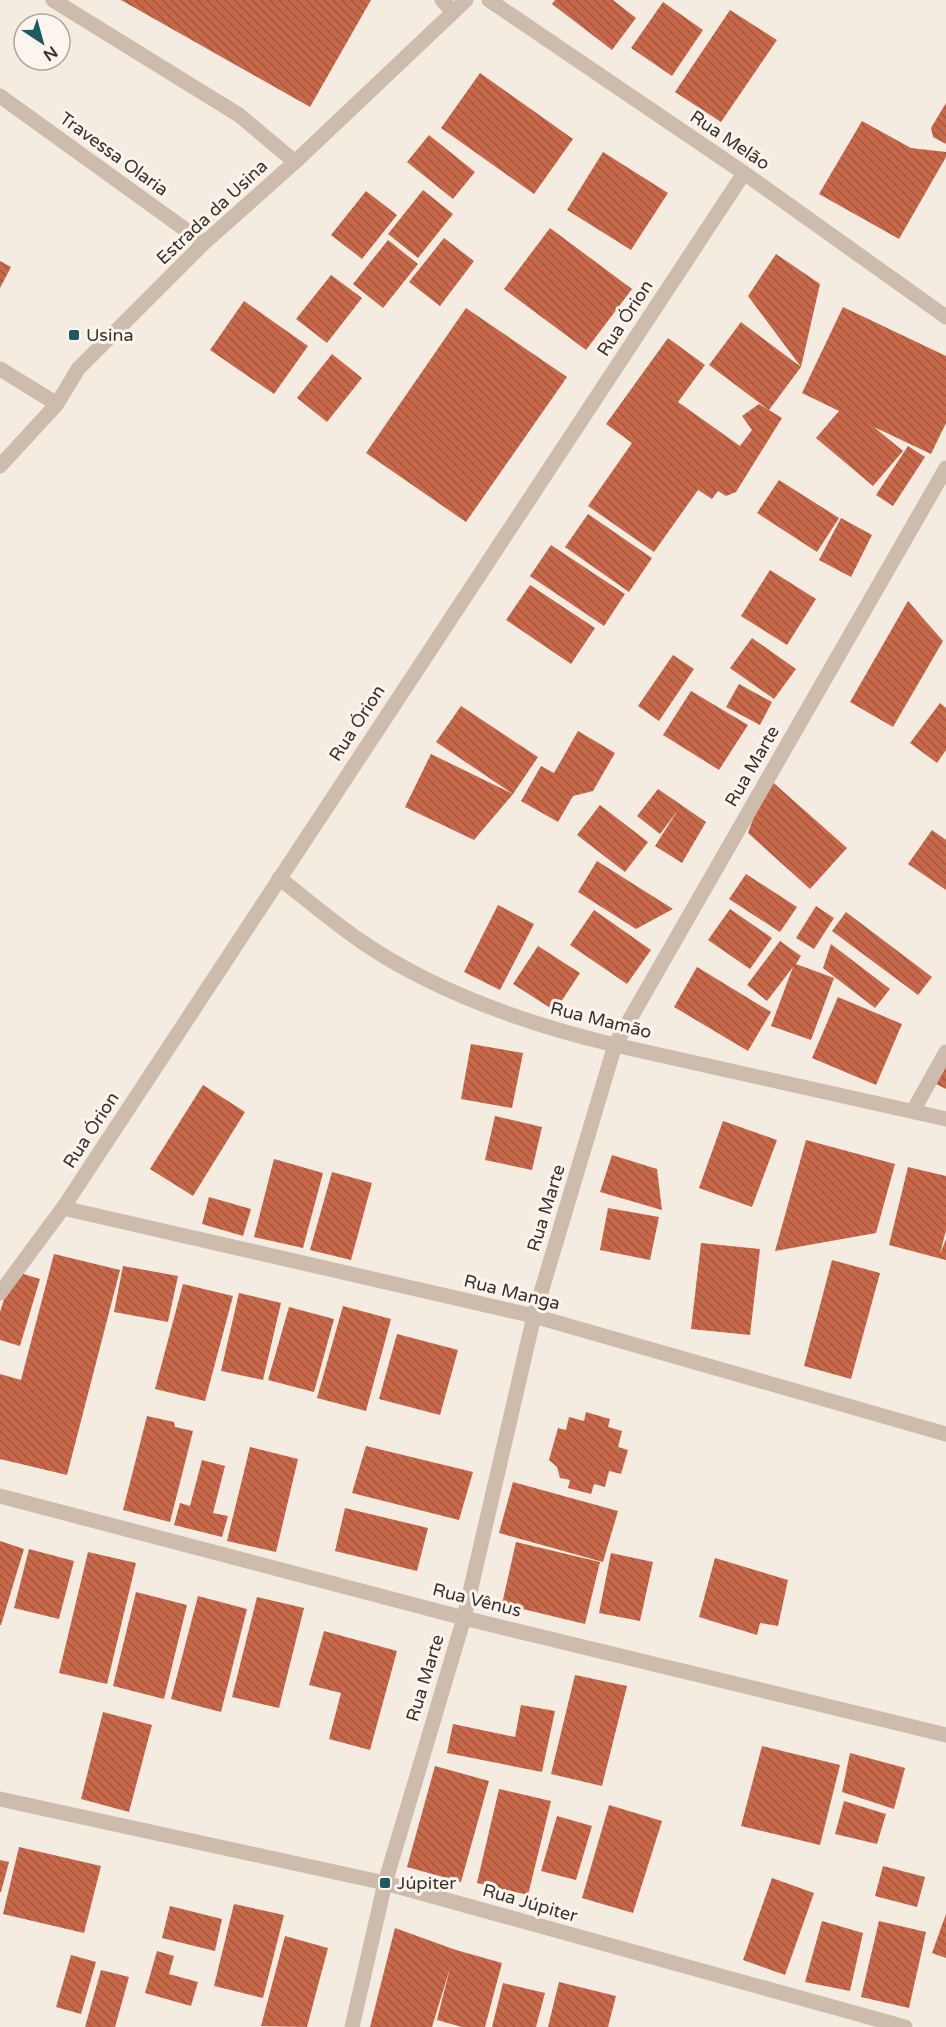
<svg xmlns="http://www.w3.org/2000/svg" width="946" height="2027" viewBox="0 0 946 2027" font-family="'Varela Round',sans-serif">
	<style>
		.building { fill: url(#building-back-hatch) }
		.lines { fill: none; stroke-linecap: round; stroke-linejoin: round }
		.minor { stroke: #cdbbac; stroke-width: 15 }
		.poi-dot { fill: #1f5a5e; stroke: #fbf5ee; stroke-width: 2 }
		.labels { text-anchor: middle; stroke-width: 6; stroke-linejoin: round; paint-order: stroke }
		.street-label { font-size: 18px; fill: #3b302b; stroke: #fbf5ee }
		.poi-label { font-size: 18px; fill: #3b302b; stroke: #fbf5ee; text-anchor: start }
	</style>
	<defs>
		<pattern id="building-back-hatch" width="6" height="6" patternUnits="userSpaceOnUse" patternTransform="scale(1.5)"><rect width="6" height="6" fill="#c8694b"/><path d="M-1 5l2 2M0 0l6 6M5-1l2 2" fill="none" stroke="#a4573f"/></pattern>
	</defs>
	<rect width="100%" height="100%" fill="#f4ebe1"/>
	<path class="building" d="M121 0H371L310 107Z
		M555 0H613L636 18 612 50 552 4Z
		M663 2 703 30 672 76 631 48Z
		M730 10 777 40 721 122 675 92Z
		M480 73 573 139 534 194 441 128Z
		M946 103V144L933 137 931 128Z
		M862 121 911 148 946 152V157L899 239 819 194Z
		M429 135 475 172 453 199 407 162Z
		M603 152 668 193 631 250 567 210Z
		M423 190 453 214 418 258 388 234Z
		M366 191 397 215 362 259 331 235Z
		M550 228 632 289 586 350 504 289Z
		M444 238 474 261 440 306 409 282Z
		M388 240 418 264 383 308 353 284Z
		M776 254 820 284 801 367 748 296Z
		M0 261 11 267 0 288Z
		M331 275 362 298 327 343 296 319Z
		M244 301 308 346 274 394 210 350Z
		M843 307 946 356V423L931 454 874 427 903 451 873 486 816 438 839 411 802 393Z
		M466 308 567 377 466 522 366 453Z
		M741 322 801 367 769 410 709 365Z
		M668 338 705 365 678 402 740 446 752 430 742 416 759 404 782 418 736 492 726 496 718 491 712 499 698 490 654 552 588 506 632 443 606 424Z
		M332 354 362 378 327 422 297 398Z
		M908 446 925 457 893 506 876 495Z
		M779 480 839 518 817 552 757 513Z
		M588 514 652 558 629 592 565 547Z
		M841 518 872 535 851 577 819 560Z
		M551 545 625 594 604 626 530 576Z
		M770 570 816 599 787 645 741 616Z
		M530 585 595 628 571 664 506 620Z
		M908 601 943 641 893 727 850 702Z
		M752 638 796 669 774 699 730 668Z
		M673 655 694 669 659 721 638 706Z
		M739 684 772 702 760 725 726 707Z
		M691 691 748 725 719 770 663 735Z
		M940 703 946 708V750L937 763 910 743Z
		M461 706 538 757 513 794 436 742Z
		M578 731 615 753 593 791 573 796 558 822 521 801 541 766 554 773Z
		M431 754 513 794 474 840 405 807Z
		M768 778 847 848 810 889 748 833Z
		M658 789 706 822 682 863 655 846 678 810 660 834 637 816Z
		M600 805 648 842 625 872 577 835Z
		M932 830 946 840V890L908 864Z
		M597 861 673 909 636 929 578 892Z
		M746 874 797 907 780 932 729 899Z
		M498 905 534 924 500 990 464 972Z
		M816 906 834 918 814 949 796 938Z
		M730 909 772 938 750 969 708 940Z
		M594 910 651 950 627 984 570 945Z
		M846 912 932 977 918 995 832 931Z
		M780 941 801 956 796 964 834 978 811 1040 771 1026 793 967 767 1001 747 985Z
		M831 944 890 989 875 1008 823 968Z
		M538 946 580 973 555 1011 513 984Z
		M697 967 771 1012 748 1051 674 1007Z
		M838 997 902 1024 876 1085 812 1058Z
		M471 1044 523 1053 512 1108 461 1099Z
		M946 1065V1089L936 1084Z
		M203 1085 245 1112 193 1196 150 1169Z
		M495 1116 542 1127 532 1170 485 1160Z
		M723 1121 777 1140 752 1207 699 1188Z
		M806 1140 895 1164 876 1233 775 1251Z
		M612 1155 657 1169 662 1210 600 1192Z
		M274 1159 323 1173 303 1248 254 1237Z
		M908 1167 946 1176V1230L940 1254 946 1239V1260L889 1245Z
		M332 1172 372 1183 351 1260 310 1250Z
		M209 1197 251 1209 243 1236 202 1224Z
		M608 1208 659 1217 650 1260 600 1250Z
		M701 1243 760 1249 750 1335 691 1329Z
		M54 1254 120 1270 67 1475 0 1459V1374L21 1380Z
		M832 1260 880 1273 851 1379 804 1366Z
		M123 1266 178 1276 168 1322 114 1312Z
		M17 1272 40 1279 20 1346 0 1340V1312L8 1287Z
		M183 1284 233 1296 205 1401 155 1389Z
		M239 1293 281 1303 263 1380 221 1371Z
		M343 1306 391 1319 366 1411 317 1398Z
		M289 1307 334 1319 314 1392 268 1380Z
		M397 1334 458 1350 440 1415 379 1399Z
		M586 1412 610 1419 608 1427 622 1431 618 1447 628 1450 621 1474 609 1471 605 1487 594 1484 591 1494 568 1488 570 1480 560 1478 557 1467 549 1460 558 1428 566 1430 569 1417 584 1421Z
		M147 1416 174 1422 175 1427 193 1431 170 1522 123 1510Z
		M366 1446 473 1472 459 1520 352 1493Z
		M250 1447 298 1459 276 1552 227 1541Z
		M202 1460 225 1466 213 1513 228 1516 222 1537 174 1525 180 1503 190 1506Z
		M513 1482 618 1511 603 1562 499 1533Z
		M345 1508 428 1528 417 1571 335 1551Z
		M0 1541 24 1549 1 1625H0Z
		M516 1542 600 1562 585 1624 502 1604Z
		M29 1549 74 1561 59 1619 14 1608Z
		M88 1552 136 1563 107 1684 59 1673Z
		M611 1553 653 1562 640 1621 599 1613Z
		M715 1558 788 1580 778 1626 760 1623 757 1635 699 1617Z
		M136 1592 187 1605 164 1699 113 1686Z
		M198 1596 247 1609 221 1712 171 1699Z
		M257 1597 304 1608 279 1708 232 1697Z
		M324 1631 397 1651 370 1750 329 1739 341 1693 309 1685Z
		M575 1675 627 1686 602 1786 551 1774Z
		M521 1705 555 1711 542 1772 447 1753 453 1724 515 1737Z
		M103 1712 152 1725 129 1812 81 1799Z
		M762 1746 840 1765 820 1845 741 1826Z
		M850 1753 905 1768 894 1809 842 1792Z
		M435 1766 489 1781 461 1882 407 1867Z
		M499 1789 551 1801 528 1895 477 1883Z
		M844 1801 886 1814 877 1844 835 1834Z
		M609 1805 662 1821 633 1913 582 1898Z
		M557 1816 592 1826 576 1880 541 1871Z
		M19 1847 101 1866 84 1933 3 1914Z
		M0 1860 9 1862 1 1892H0Z
		M883 1866 925 1877 917 1907 875 1896Z
		M772 1878 814 1893 785 1975 743 1960Z
		M234 1904 284 1915 263 1998 214 1986Z
		M170 1906 222 1919 215 1951 162 1938Z
		M946 1914V1958L932 1953Z
		M822 1921 863 1933 850 1991 805 1982Z
		M879 1921 926 1932 909 2008 861 1997Z
		M395 1928 456 1950 502 1963 485 2027H462L437 2020 450 1968 432 2027H370Z
		M285 1936 328 1948 307 2027 261 2026Z
		M157 1951 174 1956 169 1974 198 1982 191 2006 145 1993Z
		M71 1955 96 1962 81 2014 56 2007Z
		M101 1970 129 1977 115 2027H85Z
		M559 1982 616 1996 608 2027H548Z
		M503 1983 545 1993 536 2027H492Z"/>
	<g class="lines">
		<path class="minor" d="M53 0 239 115 295 162
			M442 0 452 11
			M489 0 744 173 946 317
			M0 96 204 243
			M0 369 57 404
			M0 466 57 404 78 369 204 243 295 162 466 0
			M279 878C306 899 333 922 362 942 437 993 527 1024 615 1045L946 1119
			M913 1111 946 1052
			M63 1208 534 1316 946 1434
			M0 1293 63 1208 744 173
			M0 1496 464 1618 946 1735
			M0 1799 385 1883 905 2027
			M352 2027 385 1883 464 1618 534 1316 615 1045 946 468"/>
	</g>
	<g class="poi-dot">
		<rect x="68" y="329" width="12" height="12" rx="3"/>
		<rect x="379" y="1877" width="12" height="12" rx="3"/>
	</g>
	<g class="labels">
		<g class="street-label">
			<text transform="translate(730 140) rotate(34)" y="6">Rua Melão</text>
			<text transform="translate(114 154) rotate(36)" y="6">Travessa Olaria</text>
			<text transform="translate(212 212) rotate(-43)" y="6">Estrada da Usina</text>
			<text transform="translate(625 318) rotate(-57)" y="6">Rua Órion</text>
			<text transform="translate(357 723) rotate(-57)" y="6">Rua Órion</text>
			<text transform="translate(752 766) rotate(-60)" y="6">Rua Marte</text>
			<text transform="translate(601 1020) rotate(14)" y="6">Rua Mamão</text>
			<text transform="translate(91 1130) rotate(-57)" y="6">Rua Órion</text>
			<text transform="translate(546 1208) rotate(-73)" y="6">Rua Marte</text>
			<text transform="translate(512 1292) rotate(14)" y="6">Rua Manga</text>
			<text transform="translate(477 1600) rotate(14)" y="6">Rua Vênus</text>
			<text transform="translate(425 1678) rotate(-73)" y="6">Rua Marte</text>
			<text transform="translate(530 1903) rotate(16)" y="6">Rua Júpiter</text>
		</g>
		<g class="poi-label">
			<text x="86" y="341">Usina</text>
			<text x="397" y="1889">Júpiter</text>
		</g>
	</g>
	<g transform="translate(42 42) rotate(144)"><circle r="28" fill="#fbf5ee" stroke="#aea6a0" stroke-width="1.5"/>
	<path d="M0-4.5L10 22L0 15L-10 22Z" fill="#1f5a5e"/>
	<text y="-9" font-size="16" font-weight="bold" text-anchor="middle" fill="#3b302b">N</text>
	</g>
</svg>
